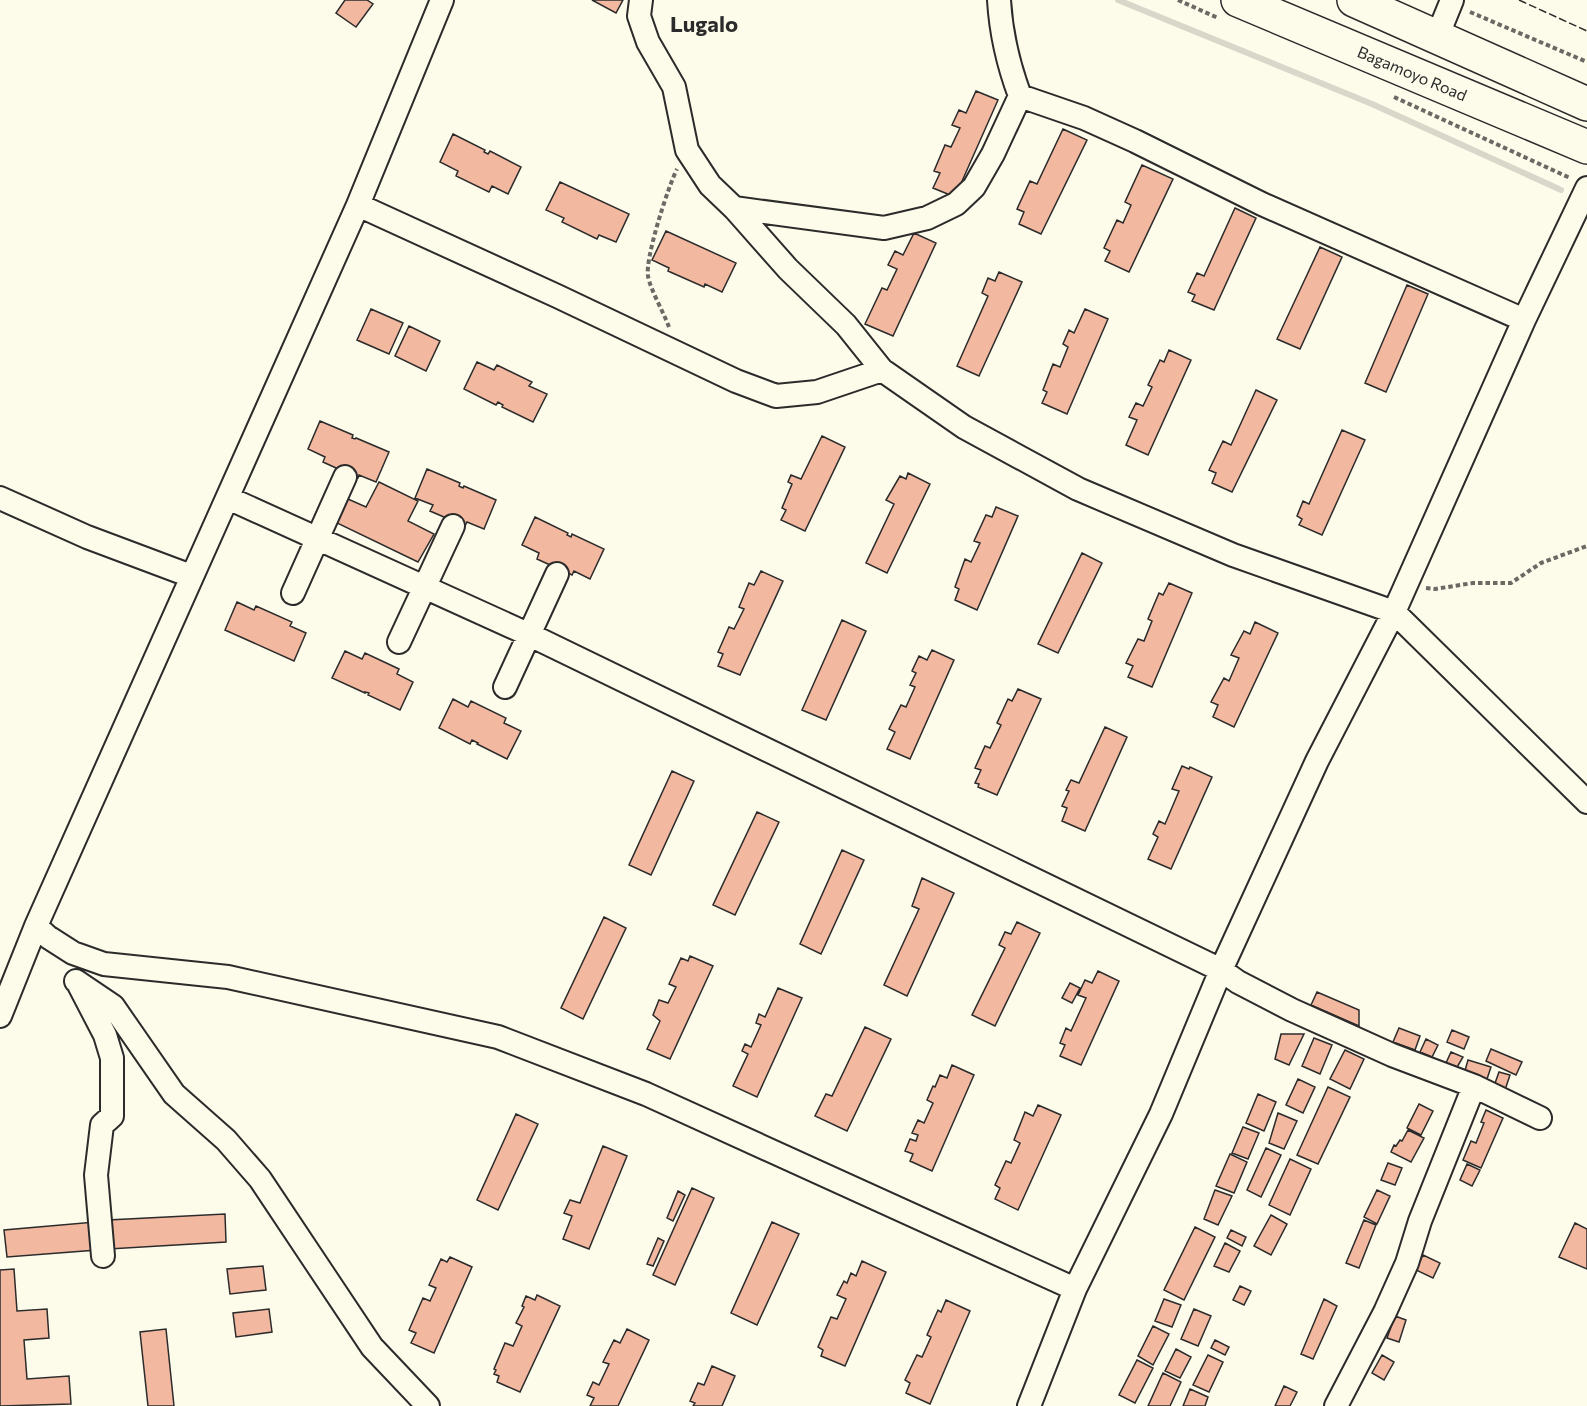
<svg xmlns="http://www.w3.org/2000/svg" width="1587" height="1406" viewBox="0 0 1587 1406" font-family="Commissioner,sans-serif">
	<style>
		.lines { fill: none; stroke-linecap: round; stroke-linejoin: round }
		.stream { stroke: #d8d7c9; stroke-width: 6 }
		.building { fill: #f2b8a0; stroke: #2b2b2b; stroke-width: 1.5 }
		.minor-casing { stroke: #2b2b2b; stroke-width: 26 }
		.highway-casing { stroke: #2b2b2b; stroke-width: 36 }
		.path { stroke: #6a6964; stroke-width: 4; stroke-dasharray: 4.5 3; stroke-linecap: butt }
		.minor { stroke: #fdfbea; stroke-width: 22 }
		.highway { stroke: #fdfbea; stroke-width: 33 }
		.fence { stroke: #2b2b2b; stroke-width: 1.5; stroke-dasharray: 8 3; stroke-linecap: butt }
		.labels { text-anchor: middle; stroke-width: 4.5; stroke-linejoin: round; paint-order: stroke }
		.street-label { font-size: 16px; fill: #2b2b2b; stroke: #fdfbea }
		.district-label { font-size: 22px; font-weight: bold; fill: #2b2b2b; stroke: #fdfbea }
	</style>
	<rect width="100%" height="100%" fill="#fdfbea"/>
	<g class="lines">
		<path class="stream" d="M1118 0 1372 104 1561 190"/>
	</g>
	<path class="building" d="M345 0H367L373 4 356 27 336 13Z
		M592 0H623L616 13Z
		M976 91 998 100 955 197 933 188 940 173 934 171 945 145 951 147 960 128 952 125 959 110 966 113Z
		M1063 129 1087 140 1041 234 1019 224 1024 212 1017 209 1030 181 1037 184Z
		M453 134 485 150 484 152 488 154 490 151 521 167 508 194 492 186 489 192 456 176 458 171 440 162Z
		M1142 165 1173 179 1129 272 1105 261 1110 251 1104 248 1117 220 1123 223 1131 205 1125 202Z
		M560 182 629 214 616 242 599 235 597 239 562 222 564 218 546 210Z
		M1235 208 1256 218 1214 310 1192 301 1195 295 1188 292 1197 273 1204 276Z
		M666 231 736 263 722 292 705 284 704 287 668 271 669 268 652 260Z
		M914 233 936 243 893 336 865 324 882 288 887 290 897 269 888 265 895 251 903 255Z
		M1320 247 1342 257 1300 349 1277 339Z
		M999 272 1022 282 979 376 957 366 988 296 982 293 988 278 995 281Z
		M1407 285 1428 294 1386 392 1365 383Z
		M371 309 403 323 389 354 357 340Z
		M1085 309 1108 319 1067 414 1042 403 1047 392 1043 390 1053 364 1060 367 1068 347 1063 344 1069 330 1074 333Z
		M409 326 440 341 426 371 395 356Z
		M1169 350 1191 360 1148 455 1126 445 1137 420 1129 417 1136 403 1143 406 1152 387 1148 385 1160 360 1164 362Z
		M477 362 494 370 497 365 532 382 529 386 547 394 533 422 502 407 503 405 498 402 496 405 464 389Z
		M1256 390 1277 400 1232 492 1212 483 1216 473 1209 470 1223 441 1231 445Z
		M320 421 353 435 352 438 355 439 356 438 389 452 376 482 359 475 358 478 323 462 325 457 308 449Z
		M1342 430 1365 440 1322 535 1299 525 1302 519 1297 516 1303 501 1309 504Z
		M822 436 845 447 805 531 781 520 786 510 782 508 792 484 788 482 791 475 801 479Z
		M427 469 460 483 459 486 463 488 464 486 496 500 484 529 467 522 465 526 430 511 433 505 415 498Z
		M908 473 930 484 887 573 866 563 894 504 886 500 900 476 906 479Z
		M379 482 418 501 408 521 434 534 418 562 337 523 348 499 366 507Z
		M996 507 1018 516 977 610 955 600 959 589 955 587 965 559 971 562 980 543 974 541 986 515 992 517Z
		M535 517 568 533 567 535 571 537 572 534 604 549 590 579 574 571 572 575 537 559 539 553 522 545Z
		M1082 553 1102 563 1058 653 1038 644Z
		M761 571 783 581 740 675 718 666 723 654 718 652 729 627 734 629 744 609 739 607 749 583 754 585Z
		M1169 583 1192 593 1152 687 1128 677 1133 666 1126 663 1138 639 1144 641 1152 621 1148 619 1159 593 1163 595Z
		M237 602 254 610 256 606 292 622 290 626 306 633 294 661 225 630Z
		M842 620 866 631 826 720 802 710Z
		M1255 622 1278 633 1234 727 1213 717 1218 705 1211 702 1224 678 1229 681 1239 658 1231 655 1244 631 1250 634Z
		M932 650 954 660 910 759 887 749 895 732 889 729 901 705 906 707 915 687 910 685 916 673 912 671 919 656 927 660Z
		M345 651 362 659 365 653 399 669 397 674 413 682 400 710 368 695 369 693 365 692V693L332 678Z
		M1018 689 1041 699 997 795 978 787 979 784 975 783 981 770 975 768 985 746 990 748 1001 725 997 723 1008 699 1012 701Z
		M453 699 468 707 471 701 506 718 504 723 521 731 507 759 477 744 478 743 472 740 470 744 439 728Z
		M1105 727 1127 737 1085 831 1062 821 1067 808 1062 806 1069 791 1066 790 1071 780 1079 783Z
		M1182 766 1189 769 1190 767 1212 777 1171 869 1148 859 1158 837 1153 834 1159 821 1165 824 1179 791 1172 789Z
		M672 771 694 781 651 875 629 865Z
		M757 812 779 822 735 915 713 905Z
		M842 850 864 860 821 954 800 944Z
		M922 878 954 893 907 996 884 985 919 909 912 906Z
		M604 917 626 928 583 1019 561 1008Z
		M1017 922 1040 933 995 1026 972 1015 1005 948 999 945 1005 932 1011 934Z
		M690 956 713 966 670 1059 647 1049 660 1021 653 1015 659 1000 668 1003 676 987 669 984 681 958 688 961Z
		M1098 971 1119 981 1081 1065 1060 1056 1065 1045 1060 1043 1066 1028 1071 1031 1086 998 1078 995 1085 980 1092 983Z
		M1070 983 1080 988 1072 1003 1062 998Z
		M778 988 802 998 757 1097 733 1086 748 1054 742 1051 745 1044 751 1047 761 1025 756 1023 759 1014 765 1017Z
		M1317 992 1359 1010V1026L1311 1005Z
		M865 1027 891 1039 847 1131 815 1116 826 1094 832 1096Z
		M1399 1028 1420 1036 1415 1050 1393 1042Z
		M1452 1030 1469 1037 1464 1049 1447 1042Z
		M1281 1034H1304L1289 1065 1275 1059Z
		M1314 1038 1332 1045 1320 1074 1302 1066Z
		M1426 1039 1438 1045 1432 1057 1420 1052Z
		M1491 1049 1522 1062 1516 1075 1486 1061Z
		M1345 1050 1364 1059 1350 1089 1330 1079Z
		M1451 1052 1463 1057 1456 1069 1446 1063Z
		M1468 1060 1491 1067 1486 1082 1464 1074Z
		M952 1065 974 1075 932 1171 910 1161 913 1154 905 1151 910 1139 916 1141 918 1135 912 1133 918 1120 924 1123 933 1103 927 1100 933 1086 935 1087 940 1075 947 1078Z
		M1499 1072 1510 1075 1505 1090 1494 1086Z
		M1298 1079 1315 1087 1303 1113 1286 1105Z
		M1328 1087 1350 1097 1318 1164 1297 1155Z
		M1258 1094 1276 1102 1264 1131 1246 1123Z
		M1419 1104 1433 1111 1421 1135 1407 1128Z
		M1038 1105 1061 1115 1018 1210 995 1199 1000 1188 995 1185 1006 1161 1011 1163 1020 1143 1014 1140 1025 1112 1033 1116Z
		M1486 1110 1503 1118 1481 1168 1463 1160 1471 1141 1476 1143 1484 1123 1481 1122Z
		M1278 1113 1297 1121 1284 1149 1269 1143Z
		M516 1114 538 1124 498 1210 477 1200Z
		M1243 1127 1259 1133 1248 1159 1232 1153Z
		M1408 1130 1424 1138 1411 1162 1391 1152 1394 1145 1396 1146 1400 1140 1402 1141Z
		M603 1146 627 1156 589 1249 563 1239 572 1216 564 1213 570 1200 580 1203Z
		M1266 1148 1281 1155 1261 1197 1247 1190Z
		M1230 1154 1247 1162 1234 1193 1216 1186Z
		M1290 1159 1311 1169 1290 1215 1269 1205Z
		M1388 1163 1402 1168 1395 1185 1381 1180Z
		M1467 1164 1480 1170 1472 1186 1460 1180Z
		M692 1188 714 1198 675 1285 653 1275Z
		M1215 1190 1232 1196 1218 1225 1204 1219Z
		M1377 1190 1390 1196 1377 1224 1364 1217Z
		M678 1191 685 1195 673 1221 667 1218Z
		M225 1214 226 1242 109 1249 108 1220Z
		M1271 1215 1287 1224 1271 1255 1254 1246Z
		M1364 1220 1376 1225 1359 1268 1346 1263Z
		M95 1222 97 1250 7 1257 4 1230Z
		M772 1222 799 1234 757 1325 731 1313Z
		M1575 1223 1587 1229V1269L1559 1257Z
		M1195 1227 1215 1237 1184 1300 1164 1290Z
		M1231 1230 1246 1237 1242 1246 1227 1238Z
		M658 1238 664 1241 653 1266 647 1264Z
		M1225 1243 1240 1251 1229 1272 1214 1266Z
		M1423 1255 1440 1263 1433 1278 1416 1270Z
		M450 1257 472 1267 434 1353 411 1343 416 1333 409 1330 423 1298 430 1301 436 1288 429 1285 441 1259 447 1262Z
		M862 1261 886 1272 845 1366 821 1356 823 1350 818 1347 831 1317 837 1319 846 1299 837 1295 844 1281 847 1283 851 1273 856 1276Z
		M263 1266 266 1290 230 1294 227 1269Z
		M14 1269 17 1311 47 1309 49 1338 24 1340 27 1379 69 1376 71 1404 0 1406V1270Z
		M1240 1286 1251 1291 1244 1305 1233 1300Z
		M537 1295 560 1306 520 1392 497 1382 499 1376 494 1374 496 1370 494 1369 505 1343 513 1346 522 1326 516 1323 524 1307 522 1306 526 1296 535 1300Z
		M1164 1299 1181 1305 1172 1327 1155 1321Z
		M1324 1299 1337 1306 1313 1359 1301 1354Z
		M946 1300 970 1311 930 1404 906 1393 910 1383 905 1380 917 1355 922 1357 931 1337 927 1335 938 1310 941 1312Z
		M269 1309 272 1332 236 1337 233 1313Z
		M1194 1309 1211 1316 1198 1346 1181 1339Z
		M1395 1316 1406 1320 1399 1342 1387 1338Z
		M1153 1326 1169 1334 1153 1365 1138 1356Z
		M166 1329 174 1406H148L140 1332Z
		M627 1329 649 1340 618 1406H590L594 1398 587 1395 593 1382 599 1385 609 1364 603 1362 614 1340 620 1343Z
		M1215 1340 1229 1347 1225 1355 1211 1348Z
		M1176 1349 1191 1357 1180 1378 1165 1371Z
		M1208 1355 1223 1362 1209 1392 1193 1385Z
		M1382 1355 1394 1362 1384 1380 1372 1373Z
		M1137 1360 1153 1368 1135 1403 1119 1395Z
		M712 1366 735 1376 722 1406H693L695 1403 690 1401 698 1383 704 1385Z
		M1163 1373 1181 1382 1170 1406H1148Z
		M1284 1386 1297 1392 1290 1406H1275Z
		M1190 1389 1208 1397 1205 1406H1183Z"/>
	<g class="lines">
		<g class="minor-casing">
			<path id="minor" d="M641 0 639 16 648 42 674 87 687 150 710 185 734 208 788 269 846 325 882 370 964 427 1078 489 1233 555 1394 612 1587 802
				M999 0C1001 34 1008 64 1020 96L1084 118 1135 141 1262 204 1524 320
				M1437 37 1452 0
				M358 205 557 296 736 381 776 396 817 392 882 370
				M734 208 884 228 927 218 956 204 974 187 993 154 1020 96
				M0 498 87 537 191 576
				M228 498 530 635 1221 970 1238 982 1292 1010 1392 1055 1474 1086 1540 1118
				M293 593 345 477
				M399 642 453 526
				M505 687 557 574
				M36 926 48 937 73 953 104 964 228 977 498 1037 646 1094 1075 1289
				M76 981 113 1006 174 1094 226 1140 260 1179 372 1347 428 1406
				M79 985 105 1035 112 1058V1116L102 1125 96 1175 103 1256
				M0 1016 36 926 358 205 442 0
				M1029 1406 1075 1289 1161 1114 1221 970 1317 761 1394 612 1524 320 1587 188
				M1336 1406 1385 1312 1407 1263 1420 1221 1474 1086"/>
		</g>
		<g class="highway-casing">
			<g id="highway">
				<path id="s1" d="M1238 0 1587 147"/>
				<path d="M1354 0 1587 104"/>
			</g>
		</g>
		<path class="path" d="M1178 0 1218 18
			M1470 12 1587 62
			M1394 97 1570 178
			M669 327C664 313 650 289 648 276 645 258 668 187 677 169
			M1426 588 1435 589 1473 583H1511L1541 563 1587 546"/>
		<use href="#minor" class="minor"/>
		<use href="#highway" class="highway"/>
		<path class="fence" d="M1519 0 1587 31"/>
	</g>
	<g class="labels">
		<g class="street-label">
			<text dy="6" stroke="none"><textPath href="#s1" startOffset="189">Bagamoyo Road</textPath></text>
		</g>
		<g class="district-label">
			<text x="704" y="32">Lugalo</text>
		</g>
	</g>
</svg>
